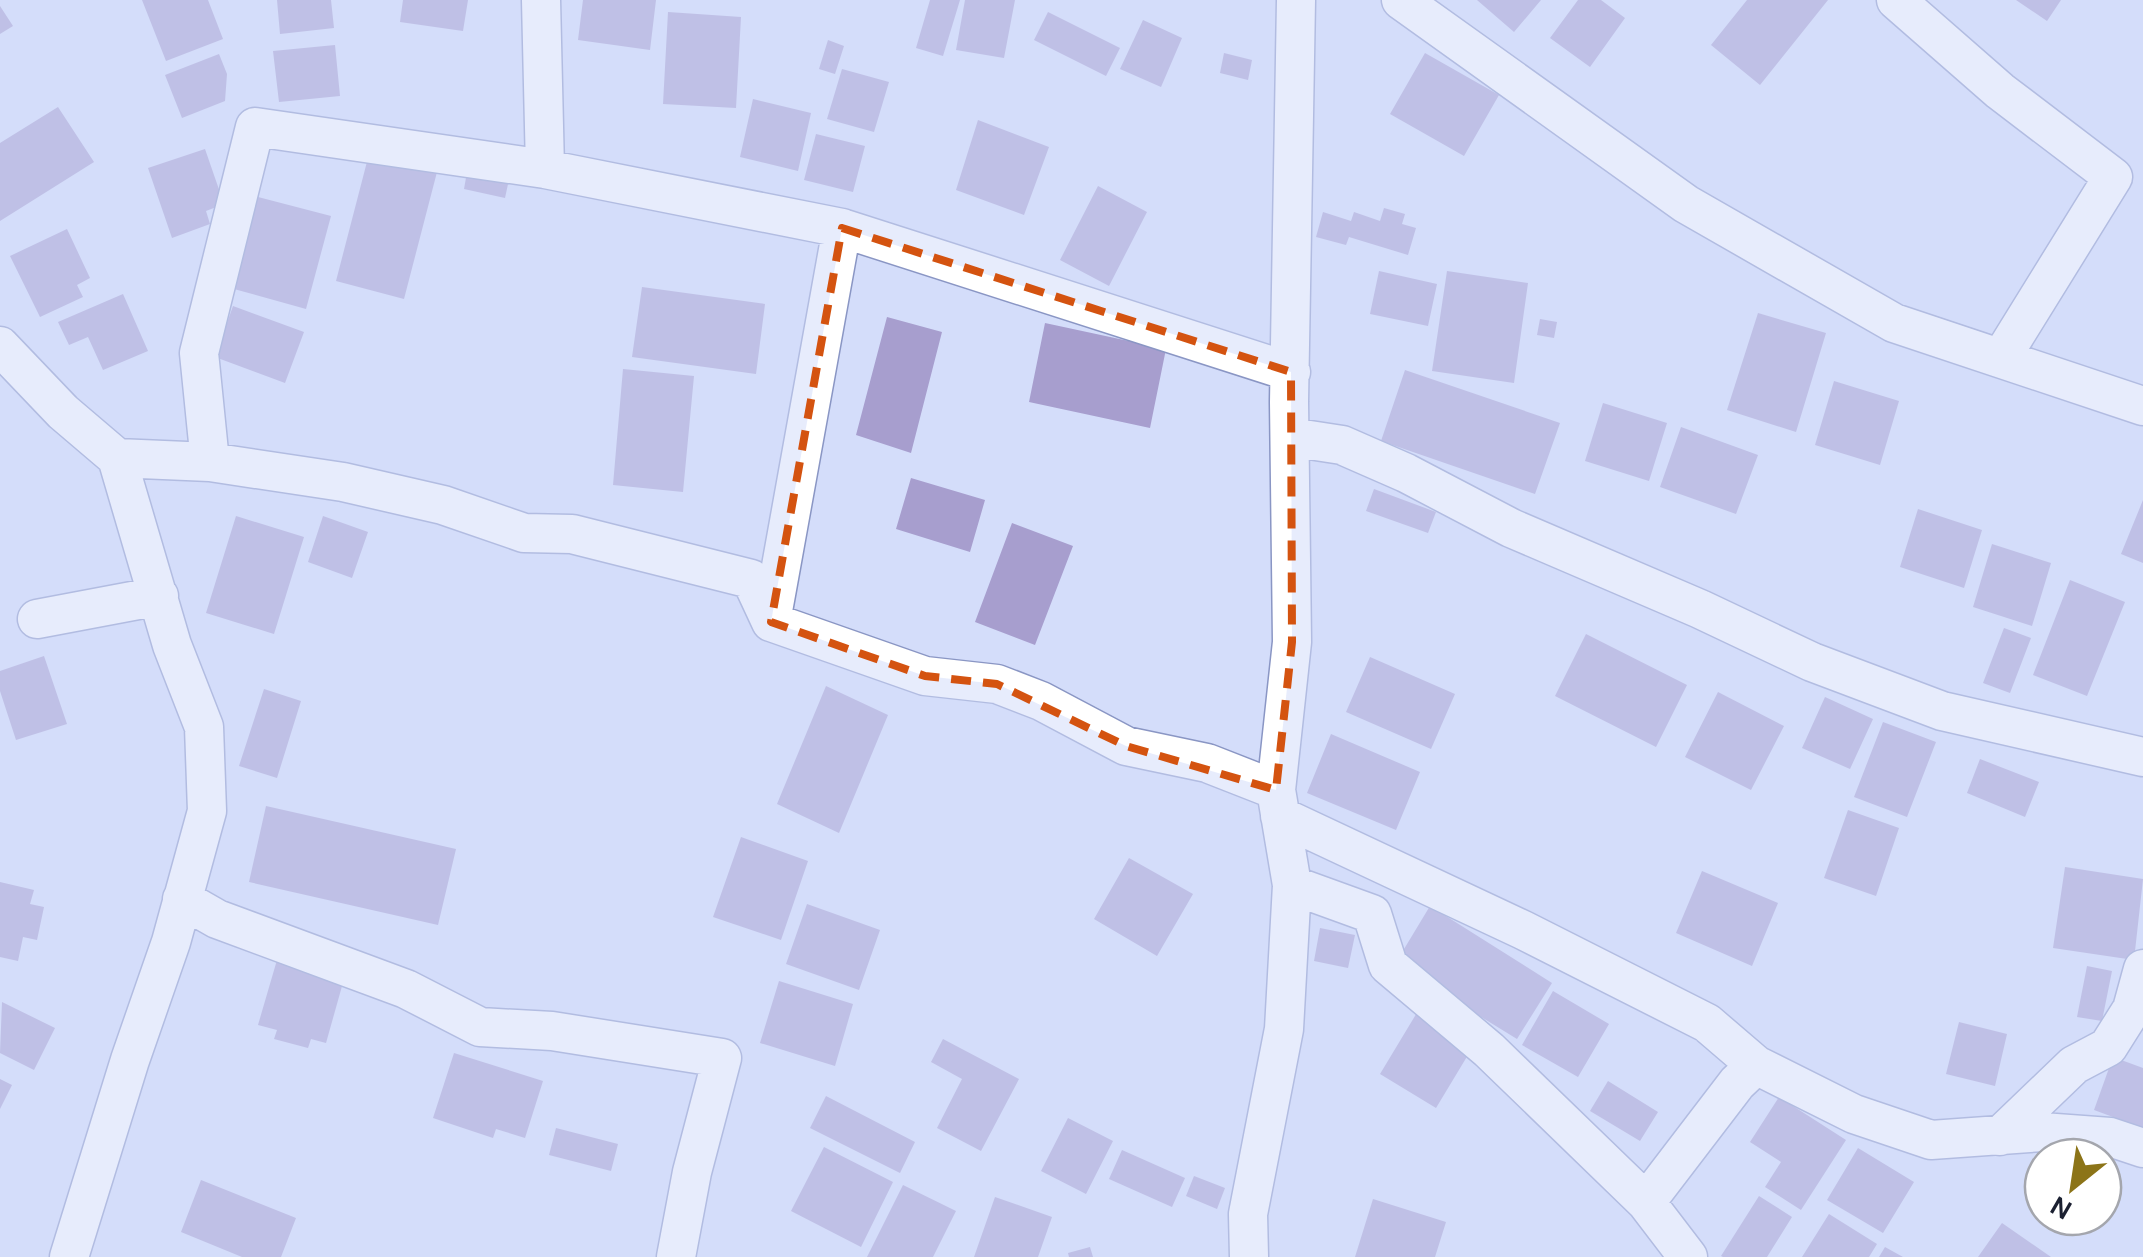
<svg xmlns="http://www.w3.org/2000/svg" width="2143" height="1257" viewBox="0 0 2143 1257" font-family="Karla,sans-serif">
	<style>
		.building { fill: #a79ece }
		.lines { fill: none; stroke-linecap: round; stroke-linejoin: round }
		.street-casing { stroke: #8a96c4; stroke-width: 41 }
		.street { stroke: #fff; stroke-width: 38 }
		.marked { fill: none; stroke: #d45310; stroke-width: 8; stroke-dasharray: 20 12; stroke-linejoin: round }
	</style>
	<rect width="100%" height="100%" fill="#d4ddfa"/>
	<path class="building" d="M142 0H208L223 39 166 61Z
		M277 0H331L334 28 280 34Z
		M403 0H468L463 31 400 22Z
		M583 0H656L650 50 578 40Z
		M930 0H960L943 56 916 48Z
		M965 0H1015L1004 58 956 50Z
		M1477 0H1541L1514 32Z
		M1578 0H1601L1625 18 1590 67 1550 38Z
		M1747 0H1828L1760 85 1711 45Z
		M2016 0H2061L2047 21Z
		M0 6 13 26 0 34Z
		M668 12 741 17 736 108 663 104Z
		M1048 12 1120 48 1106 76 1034 40Z
		M1143 20 1182 38 1161 87 1120 69Z
		M828 40 844 46 835 74 819 69Z
		M335 45 340 96 279 102 273 51Z
		M1224 53 1252 60 1248 80 1220 73Z
		M1425 53 1499 95 1464 156 1390 114Z
		M219 54 227 74 225 101 182 118 165 75Z
		M842 69 889 82 874 132 827 119Z
		M753 99 811 113 798 171 740 157Z
		M58 107 94 162 0 221V143Z
		M978 120 1049 147 1024 215 956 190Z
		M816 134 865 146 853 192 804 180Z
		M205 149 224 204 206 211 210 224 172 238 148 168Z
		M369 154 437 172 404 299 336 281Z
		M469 161 511 170 505 198 464 189Z
		M1098 186 1147 212 1109 286 1060 260Z
		M258 197 331 216 306 309 234 289Z
		M1384 208 1405 214 1402 224 1416 228 1408 255 1349 237 1346 245 1316 237 1323 212 1351 221 1354 212 1380 221Z
		M67 229 90 278 77 285 83 297 40 317 10 256Z
		M1379 271 1437 284 1428 326 1370 314Z
		M1447 271 1528 283 1514 383 1432 371Z
		M642 287 765 304 756 374 632 357Z
		M123 294 148 351 103 370 88 337 69 345 58 322Z
		M233 306 304 332 285 383 215 357Z
		M1758 313 1826 333 1796 432 1727 410Z
		M887 317 942 332 911 453 856 435Z
		M1540 319 1557 322 1554 338 1537 335Z
		M1045 323 1166 349 1150 428 1029 402Z
		M623 369 694 376 683 492 613 485Z
		M1405 370 1560 423 1535 494 1381 441Z
		M1834 381 1899 401 1880 465 1815 445Z
		M1603 403 1667 423 1649 481 1585 461Z
		M1681 427 1758 455 1736 514 1660 487Z
		M911 478 985 500 970 552 896 529Z
		M1374 489 1436 512 1428 533 1366 511Z
		M2143 500V563L2121 554Z
		M1918 509 1982 530 1964 588 1900 567Z
		M236 516 304 537 274 634 206 613Z
		M323 516 368 532 352 578 308 562Z
		M1012 523 1073 546 1035 645 975 622Z
		M1992 544 2051 563 2032 626 1973 607Z
		M2070 580 2125 602 2087 696 2033 675Z
		M2004 628 2031 638 2010 693 1983 683Z
		M1586 634 1687 685 1656 747 1555 696Z
		M44 656 67 724 16 740 0 691V671Z
		M1370 657 1455 694 1431 749 1346 712Z
		M826 686 888 715 839 833 777 804Z
		M264 689 301 701 277 778 239 766Z
		M1718 692 1784 726 1751 790 1685 757Z
		M1825 697 1873 719 1850 769 1802 748Z
		M1883 722 1936 742 1907 817 1854 797Z
		M1331 734 1420 772 1396 830 1307 793Z
		M1980 759 2039 782 2025 817 1967 793Z
		M266 806 456 849 438 925 249 882Z
		M1848 810 1899 828 1876 896 1824 878Z
		M741 837 808 861 781 940 713 917Z
		M1129 858 1193 894 1157 956 1094 919Z
		M2065 867 2143 879 2134 960 2053 948Z
		M1702 871 1778 903 1752 966 1676 933Z
		M0 882 34 890 30 904 44 907 37 940 23 937 18 961 0 957Z
		M807 904 880 930 859 990 786 964Z
		M1430 906 1552 983 1517 1039 1395 964Z
		M1320 928 1355 935 1348 968 1314 961Z
		M277 960 344 979 326 1043 311 1039 308 1048 274 1039 277 1030 258 1025Z
		M2087 966 2112 971 2102 1021 2077 1017Z
		M779 981 853 1004 835 1066 760 1043Z
		M1553 991 1609 1024 1578 1077 1522 1045Z
		M2 1002 55 1028 34 1070 0 1053Z
		M1418 1011 1474 1045 1436 1108 1380 1074Z
		M1959 1022 2007 1034 1995 1086 1946 1074Z
		M943 1039 1019 1079 981 1151 937 1128 962 1079 931 1062Z
		M454 1053 543 1081 525 1138 496 1129 493 1138 433 1118Z
		M2113 1057 2143 1068V1128L2094 1110Z
		M0 1079 12 1085 0 1109Z
		M1608 1081 1658 1112 1640 1141 1590 1111Z
		M826 1096 915 1142 900 1173 810 1128Z
		M1779 1097 1846 1140 1801 1210 1765 1187 1781 1162 1750 1142Z
		M1068 1118 1113 1141 1086 1194 1041 1171Z
		M556 1128 618 1144 611 1171 549 1155Z
		M824 1147 893 1182 861 1247 791 1211Z
		M1858 1148 1914 1182 1883 1233 1827 1200Z
		M1122 1150 1185 1178 1172 1207 1109 1179Z
		M1194 1176 1225 1188 1217 1209 1186 1196Z
		M201 1180 296 1218 281 1257H242L181 1232Z
		M903 1185 956 1211 933 1257H867Z
		M1759 1196 1792 1217 1767 1257H1723L1721 1256Z
		M995 1197 1052 1217 1038 1257H974Z
		M1373 1199 1446 1222 1435 1257H1355Z
		M1829 1214 1877 1244 1869 1257H1802Z
		M2002 1223 2051 1257H1978Z
		M1090 1247 1093 1257H1069L1068 1253Z
		M1885 1247 1903 1257H1879Z"/>
	<g class="lines">
		<g class="street-casing">
			<path id="street" d="M541 0 545 169
				M1401 0 1686 204 1894 323 2143 406
				M1896 0 2000 91 2113 177 2001 358
				M842 228 1291 372
				M0 346 63 412 117 458 172 645 204 727 207 811 171 942 130 1060 69 1257
				M1290 437 1342 445 1406 473 1511 528 1700 609 1812 662 1942 711 2143 757
				M117 458 210 462 343 482 443 505 524 533 572 534 751 579 771 622 925 676 997 684 1041 701 1126 746 1207 763 1276 790 1292 885 1284 1029 1248 1214 1249 1257
				M210 462 199 353 255 127 545 169 842 228 771 622
				M37 619 159 596
				M1276 790 1292 642 1289 402 1296 0
				M1280 816 1523 930 1707 1023 1756 1065 1854 1114 1931 1140 2042 1132 2110 1137 2143 1148
				M1292 885 1372 914 1388 965 1489 1050 1646 1202 1688 1257
				M182 899 217 919 406 989 480 1027 552 1031 722 1058 692 1172 676 1257
				M2000 1136 2074 1065 2108 1047 2132 1009 2143 969
				M1646 1202 1737 1083 1756 1065"/>
		</g>
		<use href="#street" class="street"/>
	</g>
	<path d="M0 0H2143V1257H0ZM842 228 1291 372 1292 642 1276 790 1126 746 997 684 925 676 771 622Z" fill="#d4ddfa" fill-opacity=".55" fill-rule="evenodd"/>
	<path class="marked" d="M842 228 1291 372 1292 642 1276 790 1126 746 997 684 925 676 771 622Z"/>
	<g transform="translate(2073 1187) rotate(210)"><circle r="48" fill="#ffffff" stroke="#a4a6ad" stroke-width="2.5"/>
	<path d="M0-8L18 38L0 25L-18 38Z" fill="#8c7418"/>
	<text y="-15" font-size="28" font-weight="bold" text-anchor="middle" fill="#1b2031">N</text>
	</g>
</svg>
